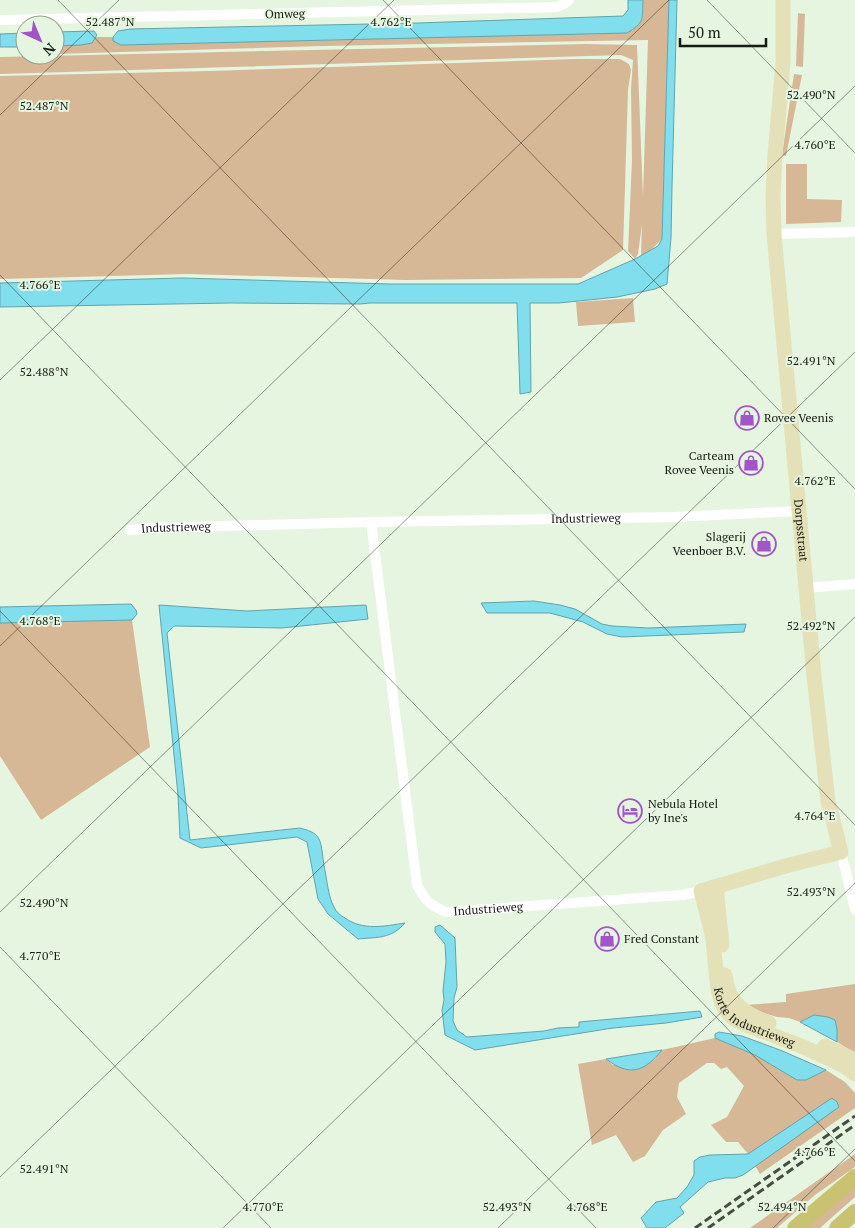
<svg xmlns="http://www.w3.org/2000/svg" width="855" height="1228" viewBox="0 0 855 1228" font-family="'PT Serif',serif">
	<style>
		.green { fill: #d6b897 }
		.water { fill: #80deed; stroke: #60a4ac }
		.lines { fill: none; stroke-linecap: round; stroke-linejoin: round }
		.street { stroke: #fff; stroke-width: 10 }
		.secondary { stroke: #e4e1b8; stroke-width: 15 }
		.primary { stroke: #c9c270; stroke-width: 16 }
		.rail { stroke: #464e44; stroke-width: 3; stroke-dasharray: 8 4; stroke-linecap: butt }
		.ticks { fill: none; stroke: #161b14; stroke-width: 1; stroke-opacity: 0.45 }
		.labels { text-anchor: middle; stroke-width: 4; stroke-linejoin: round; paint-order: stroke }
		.street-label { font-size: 12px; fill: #161b14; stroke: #e5f5e0 }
		.poi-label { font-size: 12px; fill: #161b14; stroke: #e5f5e0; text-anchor: start }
		.ticks-label { font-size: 12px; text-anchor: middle; fill: #161b14; stroke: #e5f5e0; stroke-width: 4; stroke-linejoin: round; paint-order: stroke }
	</style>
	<rect width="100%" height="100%" fill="#e5f5e0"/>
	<path class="green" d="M643 0H669L662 239 649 252 641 256 642 224 638 254 635 259 628 251 632 160 631 89 633 60 621 55 0 74V57L585 44 637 45 643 197 648 40 324 46 55 54V46L81 45 92 43 96 37H113L114 41 121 45 627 33C645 22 642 20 643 0Z
		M798 13 805 14 803 67 796 66Z
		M575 59H620L629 64 631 70 628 90 623 250 581 278 406 280 187 274 0 279V76L209 71Z
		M794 74 802 75 786 156 782 155Z
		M786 164H807V199L842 200 841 222 786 224Z
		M633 298 635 322 578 326 576 302Z
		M132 620 150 747 41 820 0 756V623Z
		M855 984V1053L837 1042V1029L814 1015 800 1022 789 1018 777 1017 760 1012 746 1005 786 1002V994Z
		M715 1038 755 1055 806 1080 826 1070 845 1082 855 1093V1108L760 1174 748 1154 738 1142H726L711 1125 727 1117 744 1086 727 1067 721 1069 714 1063H707L679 1083 677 1097 686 1114 663 1130 645 1156 633 1162 616 1135 592 1145 578 1064 606 1059 613 1065 654 1060 662 1050Z
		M855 1154V1167L815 1195 777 1228H750Z
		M855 1185V1197L820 1228H803Z"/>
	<path class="water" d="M628 0H643C642 20 645 22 627 33L121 45 113 41V37L118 31 130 29 418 23 623 16 628 10Z
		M669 0H677L672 187 671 238 667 284 655 289 617 297 559 303H530L531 392 520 394 517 303H370L360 304 231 303 0 307V283L182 278 390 284H578L635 259 658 246 662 239Z
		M94 31 97 35 92 43 81 45 55 46V32Z
		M25 33V47H0V34Z
		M534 601 560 605 575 609 602 624 612 626 648 628 746 624 744 632 622 637 607 634 583 622 550 613H487L481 603Z
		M131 604 136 610 137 614 132 620 0 623V607Z
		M159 605 247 611 366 605 368 619 282 628 174 626 167 633 190 840 300 828C307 830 316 832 319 839 322 844 323 860 324 866 327 878 328 897 334 907 336 912 341 916 345 918 363 931 385 926 405 923 391 939 378 937 358 939L328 914 318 899 307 842 297 837 201 848 180 838 178 795Z
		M440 925 455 938 457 987 454 998 453 1021 457 1030 467 1037 544 1031 558 1028 579 1027V1022L700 1011 702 1017 666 1023 613 1028 475 1050 445 1035 442 1010 444 1000 443 991 446 962 445 944 435 932V927Z
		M814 1015 828 1017 835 1020 837 1029V1042L800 1022Z
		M719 1032 742 1036 780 1050 826 1070 806 1080H797L755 1055 715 1038V1034Z
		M662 1050C644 1072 630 1077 606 1059Z
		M832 1098 837 1102 839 1107 743 1175 735 1178H725L708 1182 680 1207 684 1213 665 1228H647L641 1218 656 1202 677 1198 687 1187 694 1175V1161L700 1157 710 1155 748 1154Z"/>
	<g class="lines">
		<g class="street">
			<path d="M0 20 557 7 564 4 569 0"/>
			<path d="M774 234 855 232"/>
			<path id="s1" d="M371 522 417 885C426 901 428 904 446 912L682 895 701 891"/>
			<path id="s2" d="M130 530 150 528 371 522 674 517 799 511"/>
			<path d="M806 588 855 584"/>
			<path d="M841 852 855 909"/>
		</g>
		<g class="secondary">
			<path id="s3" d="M783 0V63L775 155 773 196 774 234 814 676 828 801 841 852 789 865 701 891C705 907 710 923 713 940 714 950 715 960 716 971 718 993 719 1012 741 1023L806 1048 844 1066 855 1074"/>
			<path d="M716 887 722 945"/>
			<path d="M725 975C728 1004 744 1013 769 1023"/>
			<path d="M825 1046 855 1060"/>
		</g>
		<path class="primary" d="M795 1228 855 1177
			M837 1228 855 1212"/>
		<path class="rail" d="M695 1228 855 1116
			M708 1228 855 1125"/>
	</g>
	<path class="ticks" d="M58 0 855 825M383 0 855 489M707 0 855 153M0 115 119 0M0 275 855 1161M0 380 394 0M0 611 596 1228M0 646 669 0M0 912 855 86M0 947 271 1228M0 1177 855 352M223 1228 855 617M498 1228 855 883M773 1228 855 1149"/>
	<defs>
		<g id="shop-ring" transform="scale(1.25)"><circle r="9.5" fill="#e5f5e0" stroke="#a255c7" stroke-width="1.5"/><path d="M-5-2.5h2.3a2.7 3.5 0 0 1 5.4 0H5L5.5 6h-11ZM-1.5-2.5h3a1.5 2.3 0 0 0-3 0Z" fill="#a255c7"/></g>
		<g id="hotel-ring" transform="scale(1.25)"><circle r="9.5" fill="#e5f5e0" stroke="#a255c7" stroke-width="1.5"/><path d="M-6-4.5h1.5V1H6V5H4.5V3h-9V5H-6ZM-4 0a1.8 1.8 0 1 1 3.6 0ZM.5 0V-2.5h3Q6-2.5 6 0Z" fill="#a255c7"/></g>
	</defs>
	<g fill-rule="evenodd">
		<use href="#shop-ring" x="747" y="418"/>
		<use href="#shop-ring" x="751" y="463"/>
		<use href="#shop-ring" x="764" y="544"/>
		<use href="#hotel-ring" x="630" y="811"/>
		<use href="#shop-ring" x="607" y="939"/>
	</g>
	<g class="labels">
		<g class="street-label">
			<text transform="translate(285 14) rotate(-1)" y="4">Omweg</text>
			<text dy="4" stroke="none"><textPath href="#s2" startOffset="456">Industrieweg</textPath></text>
			<text dy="4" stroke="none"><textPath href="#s2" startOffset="46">Industrieweg</textPath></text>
			<text dy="4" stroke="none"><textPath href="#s3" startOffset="532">Dorpsstraat</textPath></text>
			<text dy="4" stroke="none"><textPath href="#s1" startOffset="449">Industrieweg</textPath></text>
			<text dy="4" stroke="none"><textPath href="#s3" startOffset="1151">Korte Industrieweg</textPath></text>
		</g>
		<g class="poi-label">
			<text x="764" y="422">Rovee Veenis</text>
			<text x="734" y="460" text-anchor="end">Carteam<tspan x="734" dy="14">Rovee Veenis</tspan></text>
			<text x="746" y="541" text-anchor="end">Slagerij<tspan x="746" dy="14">Veenboer B.V.</tspan></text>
			<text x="648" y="808">Nebula Hotel<tspan x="648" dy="14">by Ine's</tspan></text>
			<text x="624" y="943">Fred Constant</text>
		</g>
	</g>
	<g class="ticks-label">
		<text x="110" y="26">52.487°N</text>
		<text x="391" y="26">4.762°E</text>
		<text x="811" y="99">52.490°N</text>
		<text x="44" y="110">52.487°N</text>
		<text x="815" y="149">4.760°E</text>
		<text x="40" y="289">4.766°E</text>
		<text x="811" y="365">52.491°N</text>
		<text x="44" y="376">52.488°N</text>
		<text x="815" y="485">4.762°E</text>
		<text x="40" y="625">4.768°E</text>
		<text x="811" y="630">52.492°N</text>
		<text x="815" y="820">4.764°E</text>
		<text x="811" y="896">52.493°N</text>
		<text x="44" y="907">52.490°N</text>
		<text x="40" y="960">4.770°E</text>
		<text x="815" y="1156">4.766°E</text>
		<text x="44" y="1173">52.491°N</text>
		<text x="263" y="1211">4.770°E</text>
		<text x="587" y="1211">4.768°E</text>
		<text x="507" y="1211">52.493°N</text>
		<text x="782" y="1211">52.494°N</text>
	</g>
	<g transform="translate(40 40) rotate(136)"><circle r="24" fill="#e5f5e0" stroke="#929e8e"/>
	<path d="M0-4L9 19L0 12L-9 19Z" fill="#a255c7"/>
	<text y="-8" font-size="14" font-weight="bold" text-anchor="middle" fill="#161b14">N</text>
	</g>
	<path d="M680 38v8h86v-8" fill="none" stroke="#161b14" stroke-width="2.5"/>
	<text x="688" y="38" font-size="15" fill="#161b14" stroke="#e5f5e0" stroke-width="4" paint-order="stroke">50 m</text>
</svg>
